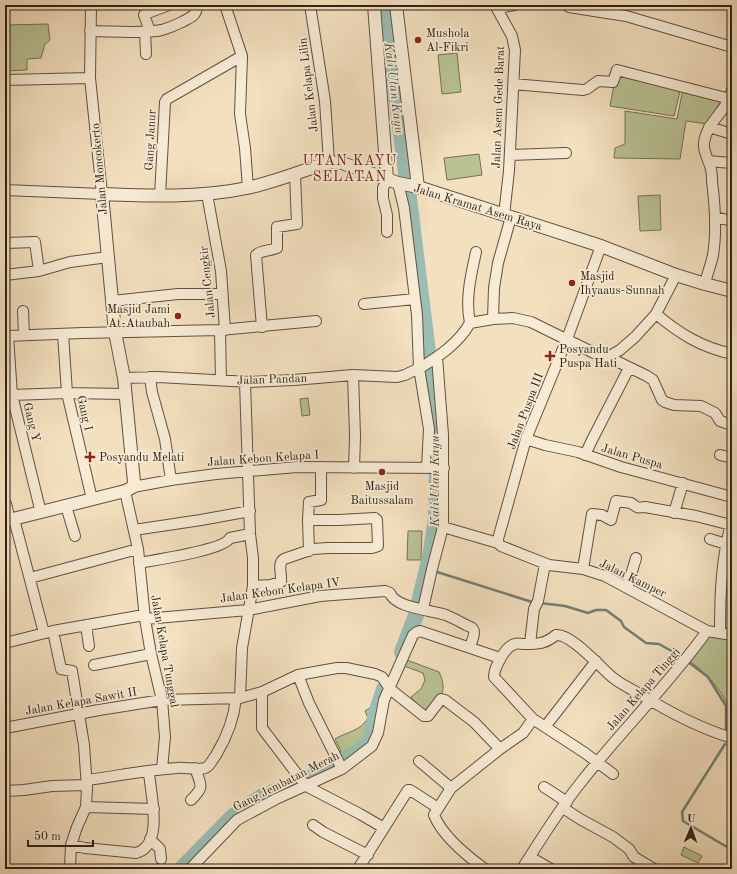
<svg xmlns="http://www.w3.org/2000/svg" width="737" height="874" viewBox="0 0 737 874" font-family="'Old Standard TT',serif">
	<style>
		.green { fill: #b9c293; stroke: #747255 }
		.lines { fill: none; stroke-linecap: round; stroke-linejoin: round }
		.stream { stroke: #707f75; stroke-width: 2.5 }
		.river { stroke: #9bbdb3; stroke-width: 16 }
		.minor-casing { stroke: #605141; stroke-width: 12 }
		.tertiary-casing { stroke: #605141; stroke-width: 14 }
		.minor { stroke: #f7ebd5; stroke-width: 10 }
		.tertiary { stroke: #f7ebd5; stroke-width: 12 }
		.poi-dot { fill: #8f2418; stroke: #f7ebd5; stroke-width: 1.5 }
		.labels { text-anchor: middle; stroke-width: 3.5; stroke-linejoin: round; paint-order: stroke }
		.poi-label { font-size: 12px; fill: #2f2117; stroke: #f7ebd5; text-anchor: start }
		.street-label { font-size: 12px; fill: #2f2117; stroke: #f7ebd5 }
		.water-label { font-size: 13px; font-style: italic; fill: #4f5046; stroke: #f7ebd5 }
		.quarter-label { font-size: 14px; letter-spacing: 1px; fill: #7a1f14; stroke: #f7ebd5 }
	</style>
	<rect width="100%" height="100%" fill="#f3e0bf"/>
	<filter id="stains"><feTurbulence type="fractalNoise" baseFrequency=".005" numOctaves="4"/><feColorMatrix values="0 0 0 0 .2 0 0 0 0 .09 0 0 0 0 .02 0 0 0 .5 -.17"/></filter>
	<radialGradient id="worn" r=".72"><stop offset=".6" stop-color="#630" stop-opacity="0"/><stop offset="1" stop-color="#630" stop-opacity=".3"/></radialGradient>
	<path class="green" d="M48 24 50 40 45 44 41 58 27 59V70L5 71V25Z
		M457 53 461 92 442 94 438 55Z
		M616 74 681 87 674 116 610 106Z
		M683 89 725 99 708 124 686 121 680 159 614 158 615 148 625 144V111L677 119Z
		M479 154 482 175 447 180 444 158Z
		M660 195 661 230 640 231 638 196Z
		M308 398 310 415 302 416 300 399Z
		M408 531H422L421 560H407Z
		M710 634 732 637V719C726 693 710 677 690 661Z
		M407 660 439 672C449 693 439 699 426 715L411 697 421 689 425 680 423 673 404 666Z
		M371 707H377C375 714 365 743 360 747 354 752 346 756 339 760L337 756 341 751 335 739C346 732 361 731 368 718L365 711Z
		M684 847 702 856 698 863 681 855Z"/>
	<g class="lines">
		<path class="stream" d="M434 571 532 602
			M540 603 565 606 588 613 596 610H606L621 621 624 627 646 643 659 644 684 658
			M687 661 708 677 726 706V733
			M725 744 682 812 683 821 732 850
			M729 869 732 865"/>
		<path class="river" d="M385 5 433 392 437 460 436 518 430 557 416 615 402 652
			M181 869 232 817 264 795 303 782 358 752 371 740 375 716 384 689"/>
		<g class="minor-casing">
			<path id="minor" d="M225 5 242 56 240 114 245 148 248 188
				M310 5 325 101 329 162
				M495 5 512 36 515 50 509 171 504 215
				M567 5 569 7 626 16 732 47
				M497 8 515 5
				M153 11 169 5
				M90 31C112 31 142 34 162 30 169 28 176 25 182 22 191 17 197 16 197 5
				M145 31 146 54
				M150 31 144 15 145 14 153 11 151 5
				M5 80 90 78
				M513 84 583 90 587 89 598 81 613 82 617 70 730 99
				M709 127 732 134
				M510 155 566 153
				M708 161 732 163
				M398 183 404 208 417 315 419 368 429 429 427 468
				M5 190 102 194 90 78 91 5
				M207 194 221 271 225 330
				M160 196 165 102 167 99 242 56
				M715 217 732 221
				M387 232V215L383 198V188L387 179
				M5 243 35 242 39 271
				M5 275 39 271 70 262 108 257
				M705 284C707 274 711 265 713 255 717 231 715 205 712 181 712 176 712 171 710 166 708 158 703 152 704 143 706 122 727 112 732 90
				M112 301 178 294H222
				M364 304 415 299
				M23 311 24 335
				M656 314C680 334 701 347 732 354
				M493 319 494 288 498 263 511 217
				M470 323 493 319 513 318 531 322 594 353 608 357 647 376 653 380 662 400 665 402 674 405 701 406 715 413 720 421 732 425
				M262 327 256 255C261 250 270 251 277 248V227L297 224 295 174
				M220 330 221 380
				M63 334 67 393 92 499
				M5 336 83 333 220 330 316 321
				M8 336 12 395 41 513
				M437 357 443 435V527L498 543 501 546 549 565 583 569 605 576 707 631 732 635
				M608 357 620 350 635 337 656 314 676 275
				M420 368C438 357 459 343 470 323 465 299 471 275 476 252
				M353 375 355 436 354 468
				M150 377 152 392 165 439 171 480
				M124 378 158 377 250 382 294 380 353 375 397 377 405 375 419 368
				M12 395 67 393 125 394
				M526 439 545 445 578 452 621 467 732 497
				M585 455 592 440 629 368
				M720 455 732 458
				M133 487 171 480 216 474 297 467 444 468
				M125 491 138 549 145 619 151 654 162 700 165 737 162 769
				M6 504 10 520
				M66 506 75 536
				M674 513 683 483
				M14 519 44 633
				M134 530 201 520 250 511
				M710 539 726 544
				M498 543V539L526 439 567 339 601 246
				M309 551 308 520 309 502 321 500V467
				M139 563C155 560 224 550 230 538L250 534
				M583 569 592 514 602 515 611 520 616 501 631 503C638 508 636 508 645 507L696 516 731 525
				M30 578 138 549
				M253 586 270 585 281 582C282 574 277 563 284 559L313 549 328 548H372L378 546 377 520 375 518 339 520H308
				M627 588 636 558
				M423 609 432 569 443 527
				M145 619 248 610 320 596 385 591 390 593C395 608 431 610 446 615 453 618 459 621 466 625 468 626 472 627 473 629 476 633 471 643 470 647
				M86 625 89 646
				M53 631 61 669 72 671 84 745 87 788 86 807 77 827 71 845 70 869
				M720 633C720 595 721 558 732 521
				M5 643 53 631 144 615
				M530 644 534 609 538 601 545 564
				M94 665 151 654
				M298 675 309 703 342 769
				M262 692V728L306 786 360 814 384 828
				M240 698 242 648 253 586V558L250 534 245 382
				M545 727 596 661
				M5 728 99 710 162 700 240 698 262 692 298 675 337 668H346L375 674 382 677 390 689 424 716H428L441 699 445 700 474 722 500 749
				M419 761 451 788
				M613 774 585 753 533 719 494 677C494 668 505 646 515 644 517 643 521 644 524 644 538 644 545 644 556 635 571 633 601 668 612 677 619 683 629 688 638 693 667 711 699 728 732 738
				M87 780C117 776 147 770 177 768 185 767 201 771 207 767 211 764 213 759 216 755 227 737 234 719 236 698
				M544 787 567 802
				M5 791 24 790 52 786 87 785
				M191 800C205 786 201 786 195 768
				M86 807 154 809
				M563 808 580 819 613 837 629 849 634 857 654 869
				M313 825 323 832 368 855
				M150 839 160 849 161 859
				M71 845 85 848 136 853C165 845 150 792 149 772
				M530 857 551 869
				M190 869 237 820 276 799 342 769 372 746 378 733 384 700 413 635 417 632 420 631 497 657 500 660
				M358 869 408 790H410L438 808
				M485 869C467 856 442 835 434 815L451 788 500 749 523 733 533 719
				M522 869C541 839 560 808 582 781 622 730 669 684 707 631"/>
		</g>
		<g class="tertiary-casing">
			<path id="tertiary" d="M374 5 387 179
				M396 5 418 187
				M5 521 125 491 133 487 134 482 124 378 115 332 102 194C150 196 199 198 247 188 275 182 302 171 329 162L342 163 398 183 418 187 601 246 676 275 705 284 732 291"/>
		</g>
		<use href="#minor" class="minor"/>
		<use href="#tertiary" class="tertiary"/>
	</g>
	<g class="poi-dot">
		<circle cx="418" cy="40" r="4"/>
		<circle cx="572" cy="283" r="4"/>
		<circle cx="178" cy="316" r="4"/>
		<path d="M548 350h4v4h4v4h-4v4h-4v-4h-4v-4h4z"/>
		<path d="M88 451h4v4h4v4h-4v4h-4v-4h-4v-4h4z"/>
		<circle cx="382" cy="472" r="4"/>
	</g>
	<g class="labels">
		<g class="poi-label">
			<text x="426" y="37">Mushola<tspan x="426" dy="14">Al-Fikri</tspan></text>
			<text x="580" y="280">Masjid<tspan x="580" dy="14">Ihyaaus-Sunnah</tspan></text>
			<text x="170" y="313" text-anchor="end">Masjid Jami<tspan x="170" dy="14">At-Ataubah</tspan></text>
			<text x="559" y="353">Posyandu<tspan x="559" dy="14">Puspa Hati</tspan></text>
			<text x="99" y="461">Posyandu Melati</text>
			<text x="382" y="490" text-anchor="middle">Masjid<tspan x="382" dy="14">Baitussalam</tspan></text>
		</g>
		<g class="street-label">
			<text transform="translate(308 85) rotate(-97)" y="4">Jalan Kelapa Lilin</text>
			<text transform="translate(498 107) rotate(-88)" y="4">Jalan Asem Gede Barat</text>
			<text transform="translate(150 140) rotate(-87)" y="4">Gang Janur</text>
			<text transform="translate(99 169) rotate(-95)" y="4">Jalan Moncokerto</text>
			<text transform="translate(478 207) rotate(17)" y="4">Jalan Kramat Asem Raya</text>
			<text transform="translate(207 282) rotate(-96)" y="4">Jalan Cengkir</text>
			<text transform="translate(272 379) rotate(-2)" y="4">Jalan Pandan</text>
			<text transform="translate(525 411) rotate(-69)" y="4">Jalan Puspa III</text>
			<text transform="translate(85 413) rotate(77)" y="4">Gang I</text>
			<text transform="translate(32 422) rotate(76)" y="4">Gang Y</text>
			<text transform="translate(632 456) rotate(16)" y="4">Jalan Puspa</text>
			<text transform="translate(263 458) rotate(-4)" y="4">Jalan Kebon Kelapa I</text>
			<text transform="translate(633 578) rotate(26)" y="4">Jalan Kamper</text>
			<text transform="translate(280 590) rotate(-8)" y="4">Jalan Kebon Kelapa IV</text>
			<text transform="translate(165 651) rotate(80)" y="4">Jalan Kelapa Tunggal</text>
			<text transform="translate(643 689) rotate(-49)" y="4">Jalan Kelapa Tinggi</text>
			<text transform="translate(81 701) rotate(-10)" y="4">Jalan Kelapa Sawit II</text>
			<text transform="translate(286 781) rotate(-27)" y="4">Gang Jembatan Merah</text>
		</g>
		<g class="water-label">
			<text transform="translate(395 88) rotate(83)" y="5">Kali Utan Kayu</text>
			<text transform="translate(434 481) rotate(-90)" y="5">Kali Utan Kayu</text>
		</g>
		<g class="quarter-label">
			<text x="350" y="165">UTAN KAYU<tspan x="350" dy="16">SELATAN</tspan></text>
		</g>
	</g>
	<rect width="737" height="874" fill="none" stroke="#f3e0bf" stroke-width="20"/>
	<rect x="6" y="6" width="725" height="862" fill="none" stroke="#2f2117" stroke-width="2"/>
	<rect x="10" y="10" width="717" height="854" fill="none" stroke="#2f2117"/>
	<g transform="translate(691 828) rotate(2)" stroke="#f7ebd5" stroke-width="3" paint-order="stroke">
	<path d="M0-3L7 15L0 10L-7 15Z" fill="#2f2117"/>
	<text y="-6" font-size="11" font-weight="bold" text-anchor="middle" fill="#2f2117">U</text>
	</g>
	<path d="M28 840v6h65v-6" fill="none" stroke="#2f2117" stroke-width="2"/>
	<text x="34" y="840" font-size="12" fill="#2f2117" stroke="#f7ebd5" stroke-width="3" paint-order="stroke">50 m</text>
	<rect width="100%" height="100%" filter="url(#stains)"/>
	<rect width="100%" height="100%" fill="url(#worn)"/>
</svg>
